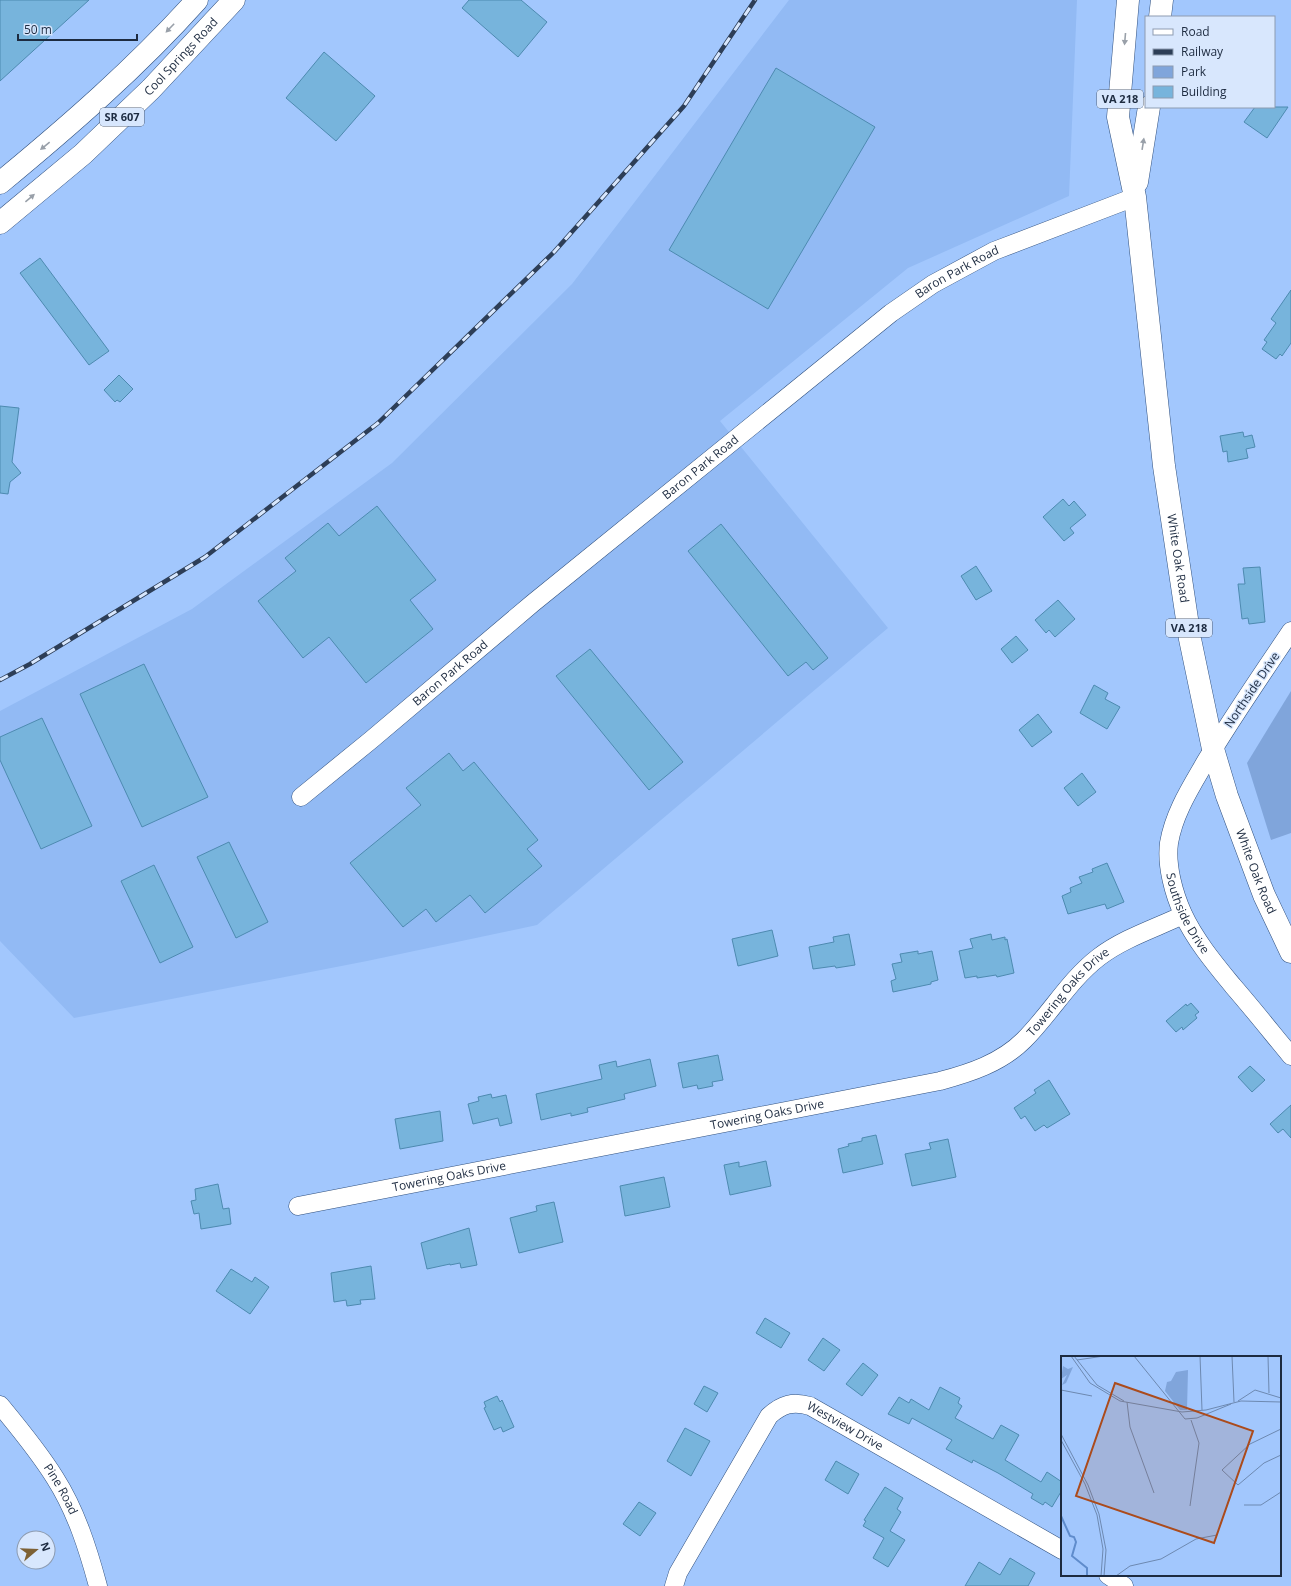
<svg xmlns="http://www.w3.org/2000/svg" width="1291" height="1586" viewBox="0 0 1291 1586" font-family="'Open Sans',sans-serif">
	<style>
		.built { fill: #92baf4 }
		.green { fill: #80a5db }
		.building { fill: #77b4dc; stroke: #4d8ab0 }
		.lines { fill: none; stroke-linecap: round; stroke-linejoin: round }
		.minor-casing { stroke: #30507e; stroke-width: 19 }
		.major-casing { stroke: #30507e; stroke-width: 23 }
		.minor { stroke: #fff; stroke-width: 18 }
		.major { stroke: #fff; stroke-width: 22 }
		.rail-casing { stroke: #2d3e57; stroke-width: 4.5 }
		.rail { stroke: #d8e7fd; stroke-width: 3; stroke-dasharray: 9; stroke-linecap: butt }
		.oneway { fill: #99a0a9 }
		.labels { text-anchor: middle; stroke-width: 3; stroke-linejoin: round; paint-order: stroke }
		.shield { fill: #d8e7fd; stroke: #556379; stroke-width: 1 }
		.shield-label { font-size: 11px; font-weight: bold; fill: #1d2b40 }
		.street-label { font-size: 12px; fill: #1d2b40; stroke: #d8e7fd }
		.inset-river { fill: none; stroke: #5f8ccc; stroke-width: 2 }
		.inset-road { fill: none; stroke: #6d89b1; stroke-width: 1 }
		.view { fill: #ab4b1c; fill-opacity: 0.15; stroke: #ab4b1c; stroke-width: 2 }
		.inset-edge { fill: none; stroke: #1d2b40; stroke-width: 2 }
	</style>
	<rect width="100%" height="100%" fill="#a2c7fd"/>
	<path class="built" d="M789 0H1077L1069 196 908 268 720 421 888 628 537 925 367 961 74 1018 0 941V711L192 609 392 463 572 284Z"/>
	<path class="green" d="M1291 691V833L1271 840 1247 763Z"/>
	<path class="building" d="M0 0H89L0 81Z
		M469 0H521L547 22 518 57 462 8Z
		M324 52 375 96 336 141 286 98Z
		M776 68 875 127 768 309 669 250Z
		M1255 107H1288L1267 138 1244 122Z
		M40 258 109 351 89 365 20 273Z
		M1291 290V343L1282 356 1280 354 1276 359 1262 349 1267 342 1264 340 1276 323 1271 319Z
		M119 375 133 389 120 402 117 400 115 402 104 390Z
		M0 406 19 408 12 462 21 473 10 482 8 494 0 493Z
		M1243 432 1244 437 1252 435 1255 447 1246 449 1248 458 1228 462 1227 451 1223 452 1220 436Z
		M1063 499 1069 506 1074 501 1086 515 1070 528 1074 533 1064 541 1043 517Z
		M377 506 436 580 410 600 433 629 366 683 329 637 303 658 258 601 296 571 285 558 328 523 339 536Z
		M721 524 828 658 813 670 806 662 788 676 688 551Z
		M976 566 992 591 976 600 961 576Z
		M1260 567 1265 622 1249 624 1248 618 1242 619 1238 584H1245L1243 568Z
		M1058 600 1075 619 1055 637 1049 630 1046 633 1035 620Z
		M1016 636 1028 650 1012 663 1001 649Z
		M590 649 683 762 649 790 556 676Z
		M144 664 208 797 142 827 80 694Z
		M1094 685 1108 693 1105 699 1120 707 1107 729 1080 713Z
		M1038 714 1052 732 1032 747 1019 730Z
		M42 718 92 826 41 849 0 760V737Z
		M449 753 463 771 474 762 538 840 527 849 542 866 485 913 470 895 436 922 426 909 403 927 350 863 421 805 406 788Z
		M1082 773 1096 792 1078 806 1064 788Z
		M229 842 268 922 236 938 197 857Z
		M1107 863 1124 902 1107 909 1105 904 1068 914 1062 896 1071 892 1070 888 1082 883 1079 877 1093 872 1092 869Z
		M154 865 193 947 160 963 121 881Z
		M772 930 778 956 738 966 732 939Z
		M849 934 855 965 836 968 835 966 813 969 809 947 834 942 833 937Z
		M991 934 992 940 1005 937V940L1007 939 1014 973 997 977 996 975 977 978V976L965 978 959 951 973 948 970 939Z
		M918 951V954L932 951 938 980 931 982V984L893 992 891 981 896 979 892 964 902 962 900 954Z
		M1191 1003 1199 1012 1195 1015 1197 1018 1183 1030 1182 1027 1176 1032 1166 1021 1186 1004 1187 1006Z
		M718 1055 723 1080 712 1082 713 1086 698 1089 697 1085 683 1088 678 1063Z
		M650 1059 656 1086 624 1094 625 1099 587 1108 588 1112 571 1116V1113L541 1120 536 1094 602 1079 599 1065 616 1061 617 1067Z
		M1250 1066 1265 1080 1252 1092 1238 1077Z
		M1049 1080 1070 1114 1047 1128 1044 1125 1035 1131 1025 1116 1021 1119 1014 1108 1036 1093 1034 1090Z
		M491 1094 492 1098 506 1095 512 1123 500 1126 498 1118 473 1124 468 1104 479 1101 478 1097Z
		M1291 1105V1138L1283 1129 1278 1133 1270 1124Z
		M440 1111 443 1141 400 1149 395 1119Z
		M876 1135 883 1164 843 1173 838 1149 849 1146 848 1144 862 1141V1138Z
		M948 1139 956 1177 912 1186 905 1154 931 1149 929 1143Z
		M766 1161 771 1186 730 1195 724 1165 739 1162V1167Z
		M664 1177 670 1207 625 1216 620 1186Z
		M218 1184 223 1209 229 1208 231 1224 201 1229 199 1213 194 1214 191 1201 196 1200 195 1189Z
		M554 1202 563 1242 519 1253 510 1218 537 1211 536 1206Z
		M469 1228 477 1265 461 1268 460 1263 450 1265V1264L427 1269 421 1243Z
		M371 1266 375 1299 360 1300 361 1304 347 1306 346 1300 334 1302 331 1273Z
		M231 1269 252 1282 255 1277 269 1287 250 1314 216 1291Z
		M765 1318 790 1333 781 1348 756 1333Z
		M823 1338 840 1350 824 1371 808 1360Z
		M863 1363 878 1375 862 1396 846 1384Z
		M704 1386 718 1393 707 1412 694 1404Z
		M940 1387 960 1398 958 1403 962 1406 955 1418 993 1439 1001 1425 1019 1435 1005 1460 1041 1482 1047 1472 1062 1482V1490L1052 1507 1045 1502 1043 1505 1031 1498 1033 1494 998 1473 973 1460 972 1463 946 1449 952 1440 912 1418 909 1424 888 1414 899 1397 909 1403 911 1399 929 1410Z
		M497 1396 500 1402 502 1400 514 1427 503 1432 501 1427 494 1430 484 1408 486 1407 484 1402Z
		M685 1428 710 1441 691 1476 667 1461Z
		M836 1461 859 1474 848 1494 825 1480Z
		M885 1487 903 1498 897 1509 901 1512 890 1531 905 1540 888 1567 873 1558 884 1538 863 1526 866 1521 864 1520Z
		M639 1502 656 1513 640 1536 623 1524Z
		M1010 1558 1035 1573 1028 1586H965L979 1562 1000 1575Z"/>
	<g class="lines">
		<g class="minor-casing">
			<g id="minor">
				<path id="s1" d="M1291 631C1262 674 1233 716 1206 761 1191 787 1174 813 1169 843 1166 866 1174 894 1183 914 1195 940 1215 964 1233 986 1253 1009 1272 1033 1291 1056"/>
				<path id="s2" d="M301 797 371 740 533 603 891 313 933 284 994 251 1135 197"/>
				<path id="s3" d="M298 1206 940 1081C970 1073 1001 1063 1024 1040 1051 1013 1069 980 1099 957 1124 938 1156 928 1183 915"/>
				<path id="s4" d="M0 1405C19 1428 39 1452 55 1478 76 1511 88 1549 98 1586"/>
				<path d="M1108 1575 1124 1586"/>
				<path id="s5" d="M674 1586 678 1573 769 1416C782 1404 793 1401 810 1406L1062 1550"/>
			</g>
		</g>
		<g class="major-casing">
			<g id="major">
				<path id="s6" d="M1128 0 1118 117 1135 197 1164 466 1190 639 1213 749 1227 796 1264 895 1291 952"/>
				<path d="M1160 17 1162 0"/>
				<path d="M1137 182 1149 107"/>
				<path d="M0 183C69 126 137 67 197 0"/>
				<path id="s7" d="M0 223 83 154 151 89 234 0"/>
			</g>
		</g>
		<use href="#minor" class="minor"/>
		<use href="#major" class="major"/>
		<g class="rail-casing">
			<path id="rail" d="M0 680 30 664 205 557 378 423 554 252 684 106 755 0"/>
		</g>
		<use href="#rail" class="rail"/>
	</g>
	<defs><path id="oneway-solid" d="M-6-.8H1V-3.2L6.5 0L1 3.2V.8H-6Z"/></defs>
	<g class="oneway">
		<use href="#oneway-solid" transform="translate(170 28) rotate(134)"/>
		<use href="#oneway-solid" transform="translate(1125 39) rotate(95)"/>
		<use href="#oneway-solid" transform="translate(1143 144) rotate(-81)"/>
		<use href="#oneway-solid" transform="translate(45 146) rotate(141)"/>
		<use href="#oneway-solid" transform="translate(30 198) rotate(-40)"/>
	</g>
	<g class="labels">
		<g class="shield">
			<rect x="1097" y="90" width="46" height="18" rx="3"/>
			<rect x="100" y="108" width="44" height="18" rx="3"/>
			<rect x="1166" y="619" width="46" height="18" rx="3"/>
		</g>
		<g class="shield-label">
			<text x="1120" y="103">VA 218</text>
			<text x="122" y="121">SR 607</text>
			<text x="1189" y="632">VA 218</text>
		</g>
		<g class="street-label">
			<text dy="4" stroke="none"><textPath href="#s7" startOffset="246">Cool Springs Road</textPath></text>
			<text dy="4" stroke="none"><textPath href="#s2" startOffset="841">Baron Park Road</textPath></text>
			<text dy="4" stroke="none"><textPath href="#s2" startOffset="518">Baron Park Road</textPath></text>
			<text dy="4" stroke="none"><textPath href="#s6" startOffset="563">White Oak Road</textPath></text>
			<text dy="4" stroke="none"><textPath href="#s2" startOffset="194">Baron Park Road</textPath></text>
			<text transform="translate(1252 690) rotate(-56)" y="4">Northside Drive</text>
			<text dy="4" stroke="none"><textPath href="#s6" startOffset="887">White Oak Road</textPath></text>
			<text dy="4" stroke="none"><textPath href="#s1" startOffset="320">Southside Drive</textPath></text>
			<text dy="4" stroke="none"><textPath href="#s3" startOffset="814">Towering Oaks Drive</textPath></text>
			<text dy="4" stroke="none"><textPath href="#s3" startOffset="478">Towering Oaks Drive</textPath></text>
			<text dy="4" stroke="none"><textPath href="#s3" startOffset="154">Towering Oaks Drive</textPath></text>
			<text dy="4" stroke="none"><textPath href="#s5" startOffset="280">Westview Drive</textPath></text>
			<text dy="4" stroke="none"><textPath href="#s4" startOffset="104">Pine Road</textPath></text>
		</g>
	</g>
	<g transform="translate(1061 1356)">
		<rect width="220" height="220" fill="#a2c7fd"/>
		<path d="M2 10 7 13 12 11 5 27 1 29 6 19 0 23ZM127 14 126 54H119L104 35 106 26 110 25 115 16Z" fill="#80a5db"/>
		<path class="inset-river" d="M0 160 9 180 13 181 15 186 11 200 26 212V220"/>
		<path class="inset-road" d="M10 0 29 27 59 45 121 56 145 54 180 45 220 46M13 0 36 29 63 45M73 0 124 63 136 62 170 48M139 0 141 54M171 0 173 46M207 0 208 37M16 4 43 0M0 34 31 40M177 45 194 34 220 42M66 46 69 71 93 137M220 73 189 88 161 114 177 129 203 107 220 99M0 78 27 129 38 158 45 194 43 220M0 84 24 128 36 159 42 193 40 220M183 149H200L220 136M129 150 138 87 130 64M55 220 69 210 100 203 135 183 156 179"/>
		<path class="view" d="M54 27 192 75 153 187 15 140Z"/>
		<rect width="220" height="220" class="inset-edge"/>
	</g>
	<rect x="1145" y="16" width="130" height="92" fill="#d8e7fd" stroke="#8d9cb1"/>
	<rect x="1153" y="29" width="20" height="6" fill="#ffffff" stroke="#8d9cb1"/>
	<text x="1181" y="36" font-size="12" fill="#1d2b40">Road</text>
	<rect x="1153" y="49" width="20" height="6" fill="#2d3e57" stroke="#8d9cb1"/>
	<text x="1181" y="56" font-size="12" fill="#1d2b40">Railway</text>
	<rect x="1153" y="66" width="20" height="12" fill="#80a5db" stroke="#8d9cb1"/>
	<text x="1181" y="76" font-size="12" fill="#1d2b40">Park</text>
	<rect x="1153" y="86" width="20" height="12" fill="#77b4dc" stroke="#8d9cb1"/>
	<text x="1181" y="96" font-size="12" fill="#1d2b40">Building</text>
	<g transform="translate(36 1550) rotate(71)"><circle r="19" fill="#d8e7fd" stroke="#8d9cb1"/>
	<path d="M0-3L7 15L0 10L-7 15Z" fill="#7d6134"/>
	<text y="-6" font-size="11" font-weight="bold" text-anchor="middle" fill="#1d2b40">N</text>
	</g>
	<path d="M18 34v6h119v-6" fill="none" stroke="#1d2b40" stroke-width="2"/>
	<text x="24" y="34" font-size="12" fill="#1d2b40" stroke="#d8e7fd" stroke-width="3" paint-order="stroke">50 m</text>
</svg>
